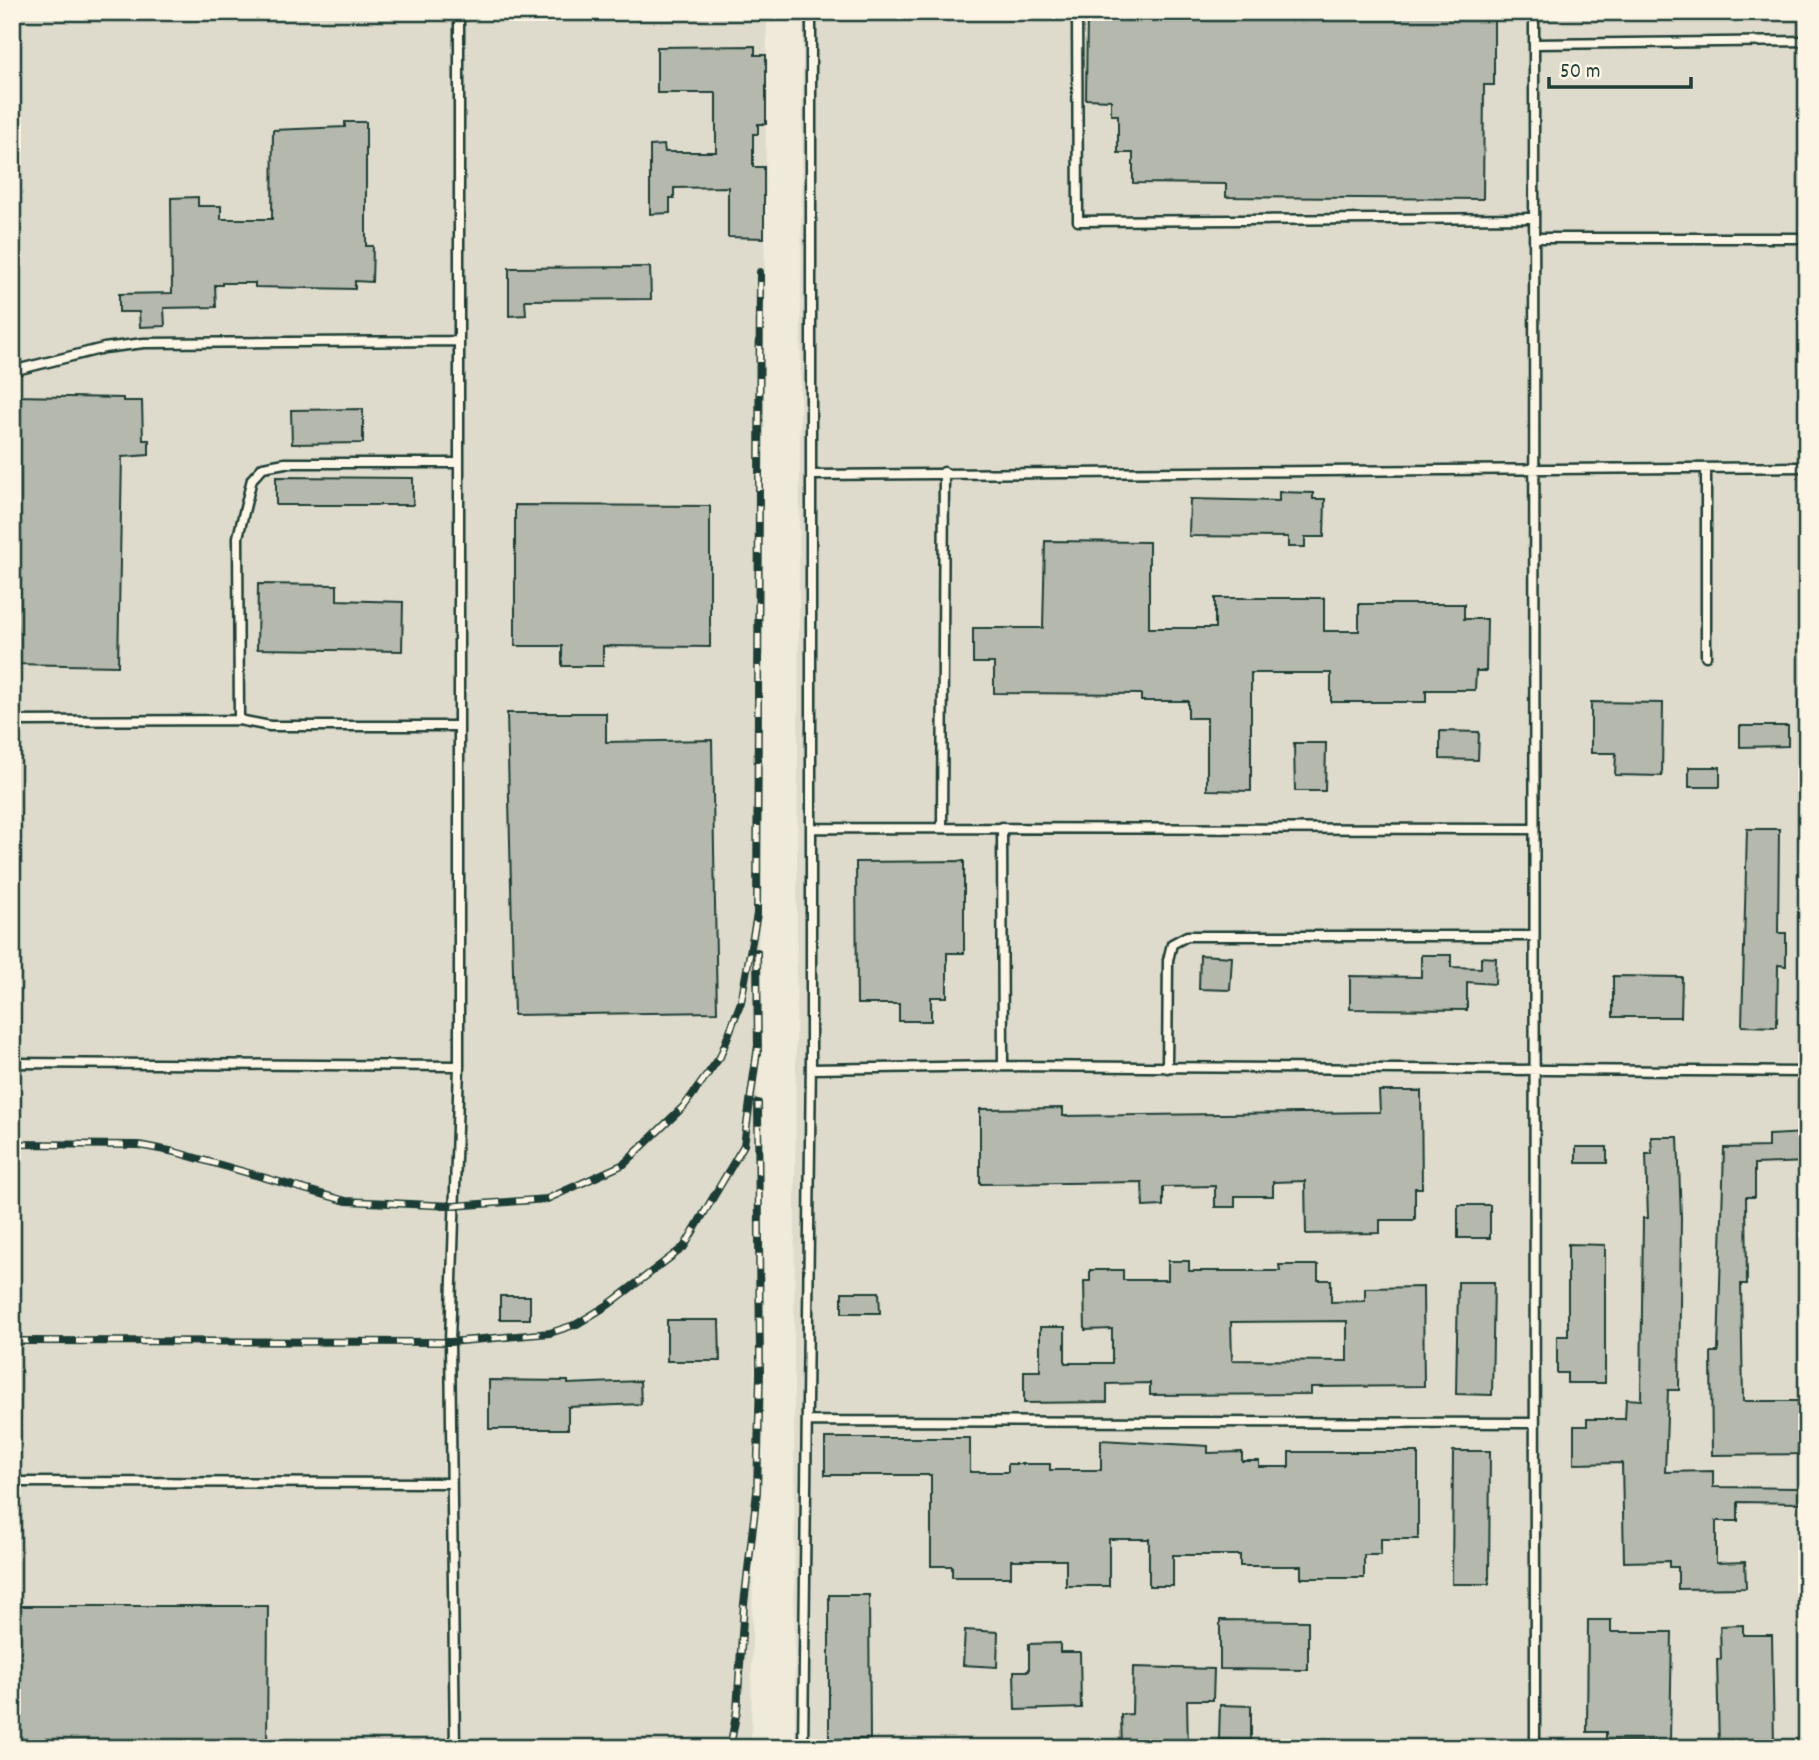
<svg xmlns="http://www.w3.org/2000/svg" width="1819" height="1760" viewBox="0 0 1819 1760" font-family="Dekko,sans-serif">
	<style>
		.built { fill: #dedbcc }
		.building { fill: #b5b9ad; stroke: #1f3d34; stroke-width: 2; fill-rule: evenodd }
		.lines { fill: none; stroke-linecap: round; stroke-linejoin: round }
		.service-casing { stroke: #1f3d34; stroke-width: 13 }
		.service { stroke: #fcf5e5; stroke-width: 8 }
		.rail-casing { stroke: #1f3d34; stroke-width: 8 }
		.rail { stroke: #fcf5e5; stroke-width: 5; stroke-dasharray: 16; stroke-linecap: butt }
	</style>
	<rect width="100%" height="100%" fill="#efeada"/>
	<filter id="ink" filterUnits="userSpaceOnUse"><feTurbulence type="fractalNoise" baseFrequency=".0143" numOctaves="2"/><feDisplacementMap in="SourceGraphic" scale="14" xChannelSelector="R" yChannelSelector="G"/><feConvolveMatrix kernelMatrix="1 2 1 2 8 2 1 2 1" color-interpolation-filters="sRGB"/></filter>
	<g filter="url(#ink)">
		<path class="built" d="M12 12H767L751 1748H12Z
			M803 12H1807V1748H795L794 1350Z"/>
		<path class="building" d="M1087 12H1494V85H1484L1483 199 1226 197V184L1133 183V153H1118V115H1111V100L1086 99Z
			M755 46V55H766V124H758V134H753V167H764V238L728 237V187L674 188V198H670V213L650 214V146L664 145 665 152H716V93H657V47Z
			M345 122H366V246H373L372 282 355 281V289L255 287V283H222V285H215L216 307 164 308 165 326 140 327 139 312H119V294L172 293 171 198 198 197V206H221V219H272L273 130 345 127Z
			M650 267 651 299 525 300 526 315 509 316V268Z
			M14 396 123 398V401H142L143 440H149V455L122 457 118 666 12 664Z
			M363 409V443L292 444 291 410Z
			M276 477 413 478V505H276Z
			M1279 492 1313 493V499H1325L1324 537H1305V547H1288V537L1189 536 1190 499 1279 501Z
			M515 505 710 506V647L603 646V666H562V646H515Z
			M1045 541 1149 542V628H1215V598H1324V631H1359V604H1464V619H1487L1486 671H1476L1475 690H1426V702H1331V673H1251V791L1207 790V718H1188V701H1141V694L994 693V663H973V628H1043Z
			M258 584 337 585V600L403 602 402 651 257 649Z
			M1591 702 1663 703 1662 776 1615 775 1616 753H1591Z
			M507 713H606V742L712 740 717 1012 514 1015Z
			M1740 726H1788V746L1740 747Z
			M1440 731 1479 732 1478 760 1440 759Z
			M1294 743H1326L1325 791H1295Z
			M1689 767H1720V787H1689Z
			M1747 829H1779L1778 933H1786V966L1778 965 1777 1027 1742 1026Z
			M964 861V953H947V997H931V1021H899V1004H857L856 862Z
			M1200 955 1232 957 1230 990 1199 989Z
			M1421 955H1451V967L1481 968V957L1496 958 1495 984 1467 982V1010L1350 1009V976L1421 977Z
			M1613 976 1682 977 1681 1017H1613Z
			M1379 1091H1421L1422 1188H1415V1220H1380V1233L1306 1234 1305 1181 1273 1182V1196H1235V1207H1215V1186L1163 1187V1206L1143 1207 1142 1182 980 1184V1109L1063 1108V1116L1380 1112Z
			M1805 1133 1806 1162 1755 1164V1197H1746L1747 1284H1741L1743 1401H1807V1454L1712 1455 1711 1352H1718L1724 1148 1768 1147V1135Z
			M1651 1137H1678L1681 1218 1679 1390H1668L1665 1472 1713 1471V1487L1801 1488V1503L1738 1502V1521H1716V1563L1745 1562 1746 1588 1678 1589V1567H1669V1561L1624 1562 1622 1463 1574 1464V1426H1587V1419H1625L1626 1399 1641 1400 1643 1218H1648L1646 1154H1652Z
			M1576 1147H1607V1163H1576Z
			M1458 1205H1490V1238H1458Z
			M1568 1244 1605 1245V1383H1567V1373H1557V1336H1568Z
			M1168 1261H1189V1271H1280L1279 1265H1318V1280H1331V1302L1365 1301V1288L1423 1287 1424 1386 1311 1387V1394L1150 1395V1383L1107 1384V1402L1024 1403V1371H1040V1327H1065V1363H1112V1329L1085 1330 1084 1281H1090V1270H1123V1280H1168ZM1347 1321V1361L1232 1360 1231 1322Z
			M1458 1282H1494L1492 1395 1456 1394Z
			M842 1292H879L880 1313H842Z
			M500 1296H530V1319H500Z
			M667 1320H719L720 1361H667Z
			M489 1380 568 1381V1384L640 1381 641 1404 568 1407V1429H489Z
			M825 1438H970V1472H1008V1464H1050V1470H1101V1440L1208 1446V1453L1242 1452V1461H1259V1467H1289V1452H1418V1539H1381V1555H1364V1578H1301V1566H1240V1555H1173V1586H1149V1539H1109V1586H1066V1560H1011V1577H952V1566H931V1475H825Z
			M1453 1451H1490L1489 1584H1452Z
			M829 1595H869L870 1739H829Z
			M12 1606H268L267 1748H12Z
			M1220 1620 1308 1621V1670L1220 1669Z
			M1588 1620H1611V1632H1672L1670 1741H1606V1732H1587Z
			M1743 1625V1635H1772L1774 1744 1719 1746 1717 1659H1721L1720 1626Z
			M965 1630 998 1632 997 1667 963 1665Z
			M1060 1643V1652H1080L1081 1708 1015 1710 1014 1671H1029V1644Z
			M1133 1667 1214 1669 1213 1700H1187L1188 1748H1122L1121 1715 1132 1714Z
			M1220 1705 1251 1706V1740L1219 1739Z"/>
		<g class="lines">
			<g class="service-casing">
				<path id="service" d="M1077 12 1078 221 1534 218
					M1534 12 1535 1748
					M1534 44 1807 41
					M1534 238H1807
					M12 371 104 348 144 343 459 341
					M1706 469V656
					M812 475 1807 467
					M239 720 238 537 252 479 263 467 285 463H458
					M12 721 239 720 270 726H457
					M942 827 944 472
					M1002 827 1003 1066
					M811 828 1534 829
					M12 1063 459 1066
					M1167 1068 1168 960 1172 944 1187 936H1534
					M811 1069 1003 1066 1807 1072
					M807 1421 1533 1423
					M12 1482 450 1483
					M455 1748 450 1342 459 1066V12
					M803 1748 811 1057V12"/>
			</g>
			<use href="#service" class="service"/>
			<g class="rail-casing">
				<path id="rail" d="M757 952 758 1054
					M12 1144 139 1145 175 1152 346 1201 453 1206 547 1199 624 1164 685 1105 720 1057 741 1002 757 914 760 272
					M12 1341 450 1342 550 1333 577 1324 608 1305 684 1247 744 1145 758 1045
					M730 1748 737 1710 744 1604 757 1492 760 1372 758 1103"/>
			</g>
			<use href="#rail" class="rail"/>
		</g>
	</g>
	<rect width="1819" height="1760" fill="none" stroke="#fcf5e5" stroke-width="42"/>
	<rect x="21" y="21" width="1777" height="1718" fill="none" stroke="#1f3d34" stroke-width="2.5" filter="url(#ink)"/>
	<path d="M1549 77v10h142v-10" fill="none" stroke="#1f3d34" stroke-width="3.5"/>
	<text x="1560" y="77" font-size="21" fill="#1f3d34" stroke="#fcf5e5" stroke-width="5" paint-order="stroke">50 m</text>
</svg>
